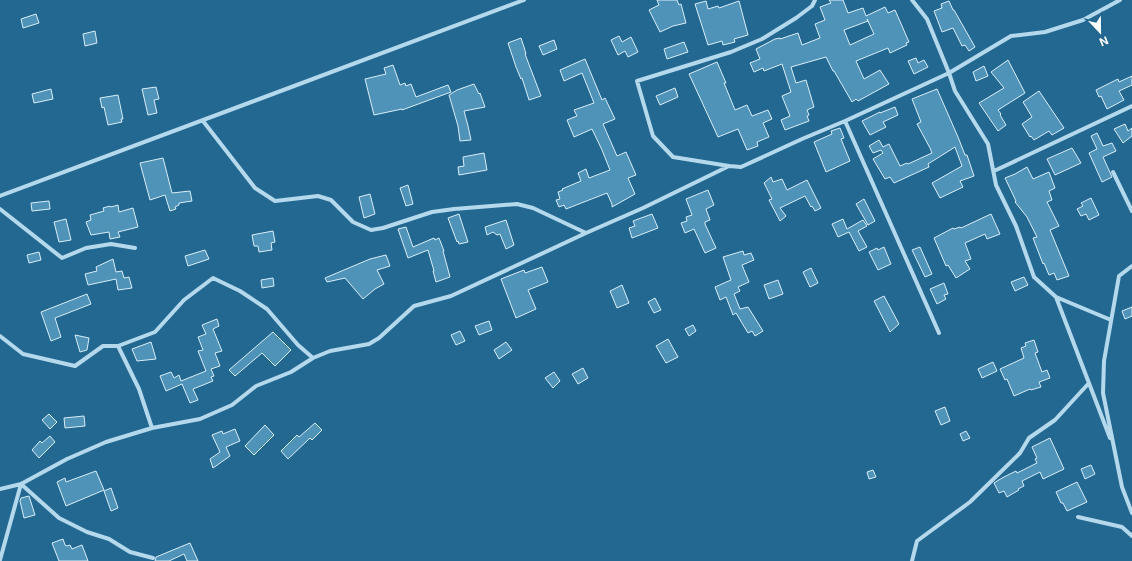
<svg xmlns="http://www.w3.org/2000/svg" width="1132" height="561" viewBox="0 0 1132 561" font-family="Inter,sans-serif">
	<style>
		.building { fill: #5093b8; stroke: #d9eef9; fill-rule: evenodd }
		.lines { fill: none; stroke-linecap: round; stroke-linejoin: round }
		.minor { stroke: #b4d8ec; stroke-width: 4 }
	</style>
	<rect width="100%" height="100%" fill="#236890"/>
	<path class="building" d="M657 0H677L679 5 681 4 686 23 673 26 660 32 649 10 659 5Z
		M829 0H843L848 13 863 8 866 16 885 7 888 13 895 10 909 42 906 43 907 45 890 53 888 48 856 61 864 79 880 70 889 84 858 101 856 99 852 102 834 71H833L826 57 791 67 796 83 806 80 814 107 807 110 809 115 807 116 809 121 785 130 781 120 790 116 782 96 791 92 782 64 764 71 763 68 754 72 750 63 760 59 756 49 775 39 780 38V39L798 33 802 45 820 38 815 24 825 20 820 7 831 3ZM867 19 874 34 850 45 844 30 868 21Z
		M706 1 708 9 718 6 719 8 739 1 748 35 734 39 735 42 723 45 722 41 708 45 695 4Z
		M949 1 953 10H954L975 47 969 51 965 45 962 46 953 28 942 32 934 11 942 8 941 4Z
		M36 14 39 23 23 28 21 19Z
		M95 31 97 43 85 46 83 34Z
		M619 36 622 42 631 37 638 52 628 57 625 51 618 55 611 40Z
		M521 38 524 47 526 54H525L541 96 529 100 522 78 521 79 516 67 508 43Z
		M554 40 557 49 543 55 539 46Z
		M684 42 688 52 667 59 664 49Z
		M916 58 918 63 924 60 928 67 914 74 908 61Z
		M585 59 602 100 605 98 615 119 603 124 617 156 626 152 636 175 628 178 635 194 612 207V204L607 193 566 209 564 205 559 207 556 200 560 199 558 192 563 190 562 189 581 181 578 173 586 169 589 178 610 170 602 150 592 129 574 137 567 120 577 116 574 110 594 103 582 73 564 81 560 70Z
		M1008 60 1025 93 998 110 1001 114 1000 115 1006 125 998 131 979 103 1004 88 991 72Z
		M717 62 726 83H724L735 110 747 105 752 116 768 110 772 119 763 123 769 137 757 142 758 146 747 150 738 129 718 137 689 74Z
		M393 65 400 85 405 83 406 86 411 84 416 97 448 85 451 92 402 110V109L374 115 365 79 386 74 384 68Z
		M984 66 988 76 976 81 973 72Z
		M1132 76V85L1119 91 1124 100 1107 109 1101 96 1099 97 1096 90 1118 79 1119 82Z
		M474 84 479 94 480 93 485 107 464 111 468 126 471 140 460 141 458 126 449 95 457 90Z
		M156 87 159 99 154 100 157 113 148 115 142 89Z
		M675 88 678 97 660 105 656 96Z
		M51 89 53 99 34 103 32 94Z
		M937 89 958 137 965 155H967L974 176 960 181 963 187 940 198 932 183 962 166 955 147 928 164 929 167 894 183 890 177 885 179 873 159 883 153 881 150 873 153 869 146 879 140 883 147 889 144 900 166 907 163 908 164 932 153 930 148 917 124 921 122 912 99Z
		M1039 91 1064 128 1052 135 1049 131 1034 140 1031 136 1030 137 1022 124 1032 117 1023 102Z
		M118 95 123 119H121L122 122 108 125 104 107 102 108 100 98Z
		M895 107 898 115 883 122 886 127 870 135 862 121 880 112V113Z
		M1125 124 1128 131 1132 128V136L1123 143 1114 129Z
		M840 128 844 138 841 139 850 161 826 172 814 142 832 134 831 131Z
		M1097 133 1103 146 1112 143 1116 151 1103 157 1112 177 1102 182 1089 153 1097 149 1091 136Z
		M1072 148 1081 163 1055 175 1047 159Z
		M484 153 487 170 459 175 458 167 464 166 463 157Z
		M163 158 172 193 190 191 192 201 179 203V205L175 207 176 209 170 211 165 195 150 200 140 163Z
		M1027 167 1033 179 1049 172 1055 188 1049 191 1052 200 1047 202 1059 226 1050 230 1069 276 1057 280 1054 273 1049 275 1044 263 1043 264 1033 238 1037 237 1027 217 1015 202 1016 201 1005 178 1015 174Z
		M771 177 773 182 782 179 787 190 807 180 821 208 815 211 812 206 811 207 805 196 780 208 786 216 780 221 769 200 772 199 764 183Z
		M408 185 413 204 406 206 400 188Z
		M708 190 714 205 706 209 710 220 705 222V224L716 248 705 253 694 229 685 233 681 223 687 221 686 217 692 215 686 199Z
		M370 194 375 214 364 218 359 197Z
		M1091 198 1099 215 1089 220 1086 214 1081 216 1077 209 1083 206 1081 203Z
		M864 199 875 221 868 225 856 204Z
		M49 201 50 209 32 211 31 203Z
		M118 205 119 212 133 208 138 227 118 232 120 237 110 239 109 232 91 235 86 222 91 220 90 215 104 211 103 208 110 206 111 207Z
		M459 214 468 242 459 244 458 241 457 242 448 218Z
		M652 214 658 228 632 238 629 228 635 226 633 221Z
		M991 214 1000 234 987 239 985 234 965 243 971 259 965 261 970 269 956 278 948 265 946 266 934 238 953 228 954 229 960 227 961 228Z
		M66 219 71 240 59 242 54 222Z
		M843 219 847 229 863 220 867 226 858 231 867 247 859 251 849 232 838 237 832 224Z
		M506 220 514 245 506 249 500 234 497 235 493 232 487 235 485 227Z
		M406 227 413 247 434 238 435 240 439 238 444 251H443L450 277 436 282 433 271H434L428 250 408 258 398 229Z
		M273 231 275 242 271 243 272 250 259 252 258 246H254L252 235Z
		M884 247 891 264 878 270 869 252 877 248 878 250Z
		M920 247 932 274 925 277 912 250Z
		M205 250 209 259 188 266 185 256Z
		M743 251 744 255 751 253 754 260 742 265 749 282 738 287 740 291 734 294 740 309 748 307 763 331 755 336 752 331 748 333 736 313 733 315 726 297 720 300 715 287 731 280 723 257Z
		M39 252 41 260 29 263 27 255Z
		M386 255 390 266 377 270 384 284 375 289 363 299 345 278 327 282 325 278 370 259Z
		M113 259 116 272 122 271 124 278 129 277 132 288 118 290 116 279 88 285 85 274 97 271 96 267Z
		M542 267 548 282 528 290 536 309 516 318 501 279 524 270 525 273Z
		M811 268 818 283 810 287 803 272Z
		M1024 277 1028 285 1015 291 1011 282Z
		M273 278 274 286 262 288 261 280Z
		M778 280 783 294 769 299 764 285Z
		M944 283 948 294 944 295 946 299 937 304 930 289Z
		M622 285 629 303 617 308 610 291Z
		M87 294 91 304 55 318 61 337 51 341 41 312Z
		M884 296 899 324 890 332 874 301Z
		M655 298 661 310 654 313 648 302Z
		M1132 307V316L1125 319 1122 311Z
		M217 319 219 326 213 329 222 351 215 353 220 366 211 369 214 376 211 377 213 381 193 389 198 400 190 403 182 384 166 391 160 376 171 372 174 378 179 375 181 381 206 371 198 351 203 350 198 337 206 334 202 325Z
		M489 321 492 330 479 335 475 326Z
		M693 325 696 331 689 336 685 329Z
		M460 331 465 341 456 345 451 335Z
		M273 332 291 350 275 366 262 353 235 376 229 370Z
		M75 335 89 338 87 350 80 352Z
		M668 339 678 357 666 363 656 346Z
		M1034 340 1038 352 1035 353 1042 372 1047 370 1050 378 1039 382 1041 387 1031 390 1030 389 1014 396 1007 379 1005 380 1000 369 1024 358 1021 348 1026 346 1025 343Z
		M151 342 156 359 137 361 132 349Z
		M506 342 512 350 499 359 494 350Z
		M993 362 997 371 982 378 978 369Z
		M583 368 588 378 578 384 572 374Z
		M554 372 560 381 553 388 545 378Z
		M945 407 950 421 941 425 935 411Z
		M49 414 57 422 50 429 42 420Z
		M84 416 85 426 65 428 64 418Z
		M315 423 322 430 312 440 310 438 288 459 281 451 297 435 299 437Z
		M265 425 274 435 254 455 245 446Z
		M235 429 240 441 226 447 230 456 213 468 210 459 220 452 212 435 222 431 223 434Z
		M966 431 970 438 963 441 960 434Z
		M50 436 55 442 39 458 32 450 40 441 42 443Z
		M1050 438 1064 469 1043 479 1040 472 1022 481 1024 486 1018 489 1019 490 1007 497 1004 491 999 493 994 483 1002 478 1016 471 1017 473 1037 463 1035 459 1037 458 1032 447Z
		M1091 465 1095 474 1085 479 1081 469Z
		M873 470 876 477 869 479 867 472Z
		M96 471 104 490 66 506 57 482 65 478 66 482Z
		M1077 482 1087 502 1067 511 1063 503H1061L1056 492Z
		M111 488 118 508 111 511 104 491Z
		M29 496 35 515 24 518 20 501 21 498Z
		M63 539 65 545 67 546 70 545 72 549 82 545 88 561H59L52 543Z
		M190 543 198 561H187L184 554 169 561H155L156 557Z"/>
	<g class="lines">
		<path class="minor" d="M912 0 927 19 949 73 955 91 988 144 996 185 1016 226 1034 277 1056 297 1111 320
			M203 121 255 188 275 201 318 196 331 200 353 222 371 230 383 228 432 212 454 209 517 204 533 208 586 233
			M845 121 939 333
			M729 166 673 157 653 136 637 81 731 52 762 39 796 18 812 6 815 0
			M994 171 1132 106
			M1113 172 1132 211
			M0 196 524 0
			M0 209 62 258 86 248 111 244 135 248
			M1132 266 1119 276 1104 361 1103 393 1122 487 1132 513
			M1056 297 1110 438
			M0 336 23 354 75 366 103 346H118L139 389 152 428
			M118 346 155 332 184 300 213 278 240 291 267 309 298 345 313 358
			M0 489 21 484 67 459 106 442 152 428 200 419 232 405 256 386 291 372 313 358 330 351 369 344 379 338 414 306 451 296 586 233 643 208 729 166 741 167 802 139 845 121 949 73 1011 36 1045 32 1083 20 1120 0
			M1078 517 1122 527 1132 536
			M0 560 21 484 59 518 87 532 109 539 130 552 153 558
			M912 561 917 541 970 502 1020 453 1029 438 1055 420 1089 383"/>
	</g>
	<g transform="translate(1100 32) rotate(158)" stroke="#236890" stroke-width="3" paint-order="stroke">
	<path d="M0-3L7 15L0 10L-7 15Z" fill="#ffffff"/>
	<text y="-6" font-size="11" font-weight="bold" text-anchor="middle" fill="#ffffff">N</text>
	</g>
</svg>
